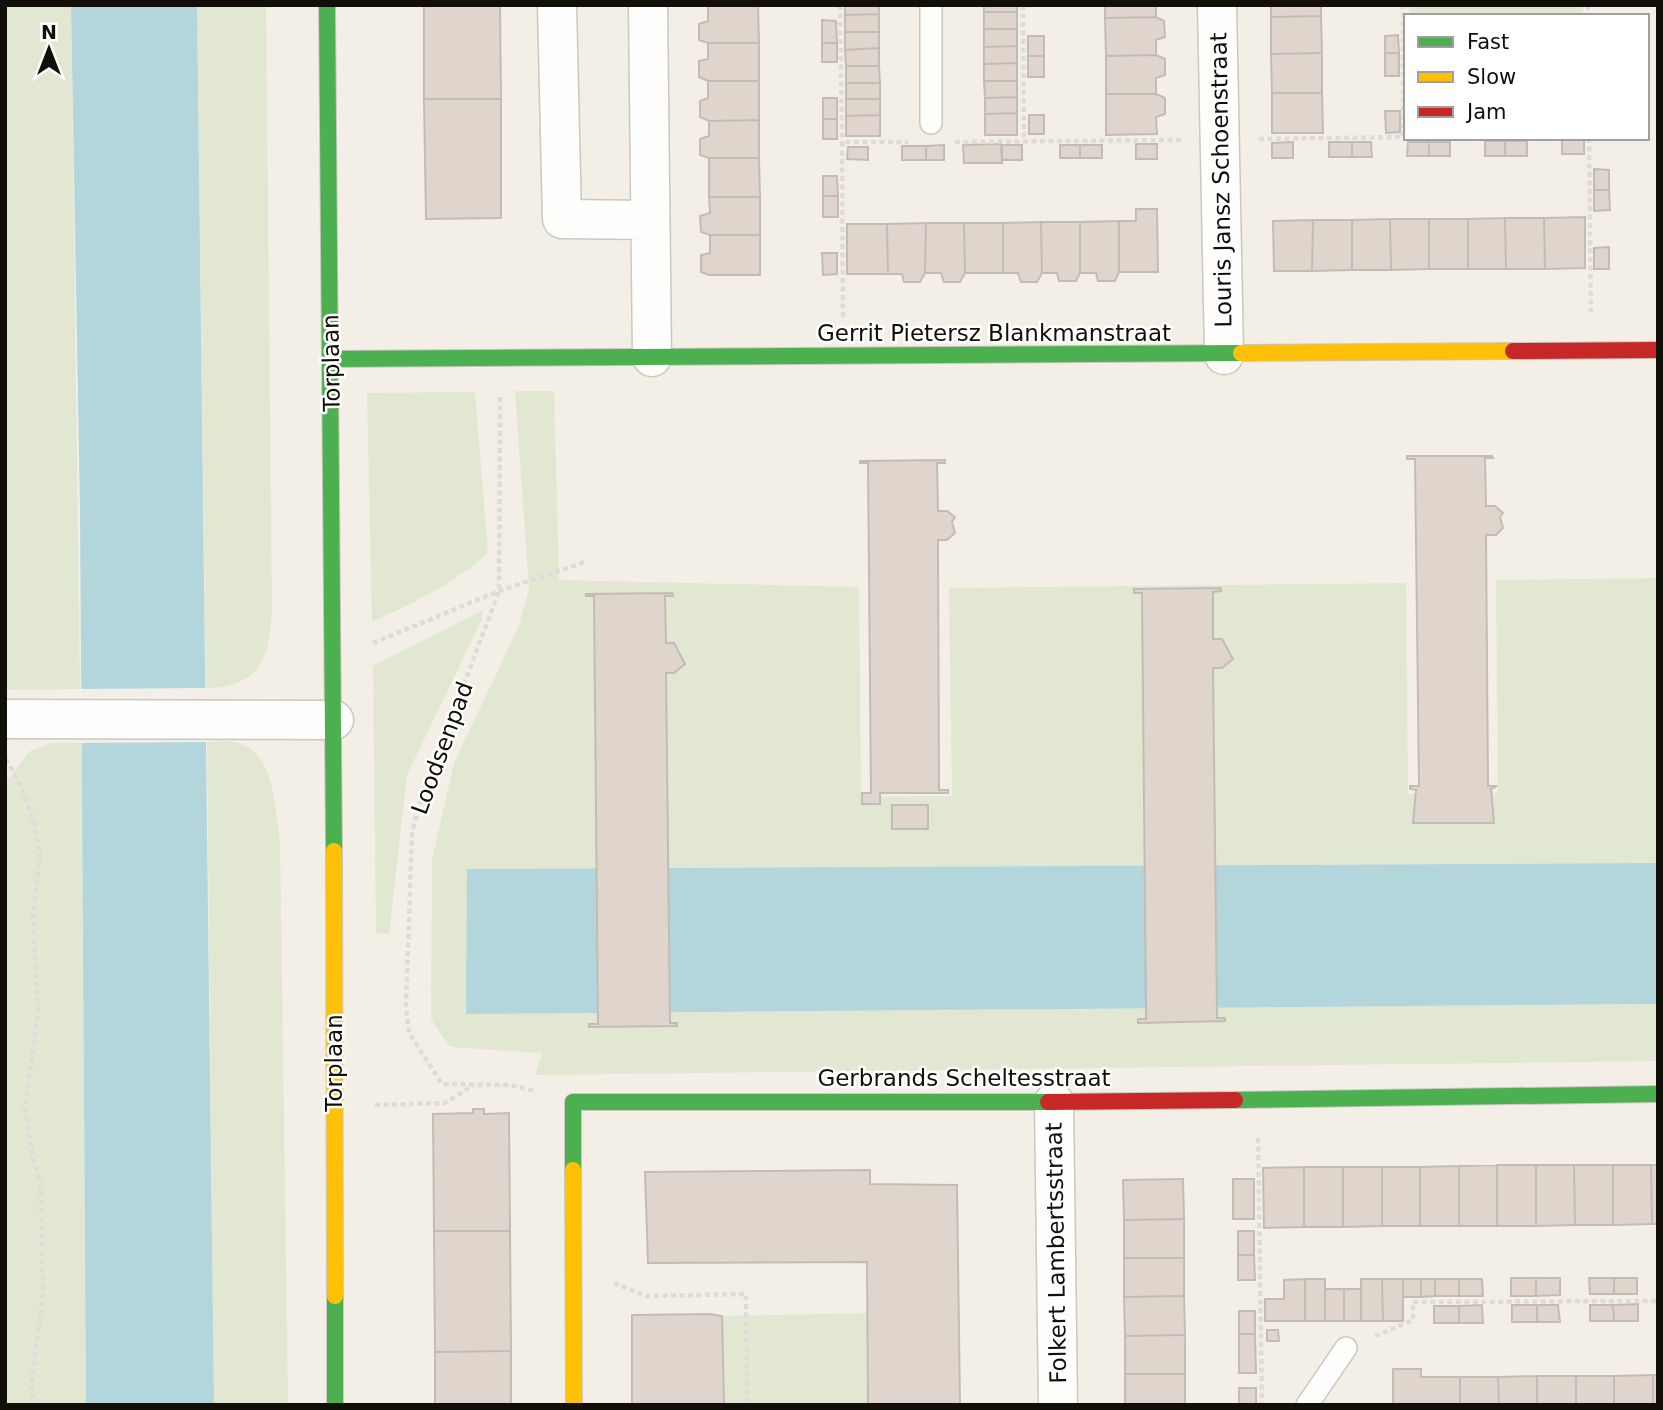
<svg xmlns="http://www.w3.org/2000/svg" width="1663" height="1410" viewBox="0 0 1663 1410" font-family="'DejaVu Sans',sans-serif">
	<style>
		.green { fill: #e1e7d1 }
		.water { fill: #b2d6dc }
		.pier { fill: #f4efe6 }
		.building { fill: #e0d5cd; stroke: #c2bcb7; stroke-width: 2 }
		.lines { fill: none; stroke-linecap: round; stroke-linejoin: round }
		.lane-casing { stroke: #cbc7c1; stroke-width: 24 }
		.street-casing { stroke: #cbc7c1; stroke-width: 41 }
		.fast-casing { stroke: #cbc7c1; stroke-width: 18 }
		.slow-casing { stroke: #cbc7c1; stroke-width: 18 }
		.jam-casing { stroke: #cbc7c1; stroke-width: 18 }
		.path { stroke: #dedcda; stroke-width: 4.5; stroke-dasharray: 5 3.5; stroke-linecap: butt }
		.lane { stroke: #fdfdfb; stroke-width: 21 }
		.street { stroke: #fdfdfb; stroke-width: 38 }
		.fast { stroke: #4caf50; stroke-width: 16 }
		.slow { stroke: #ffc107; stroke-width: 16 }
		.jam { stroke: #c62828; stroke-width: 16 }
		.labels { text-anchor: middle; stroke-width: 5; stroke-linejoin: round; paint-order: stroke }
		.street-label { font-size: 23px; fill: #120f09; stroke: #fff }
	</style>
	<rect width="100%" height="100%" fill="#f4efe6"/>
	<path class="green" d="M5 5H71L80 689 5 690Z
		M197 5H266L272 612C268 662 261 684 206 689Z
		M1409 5H1583V16H1409Z
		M515 391H554L559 580 859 587 861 797 952 796 949 588 1406 583 1408 794 1498 793 1496 580 1658 578V863L468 869 467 1014 1658 1004V1061L535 1075 542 1053 450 1047 431 1019 432 860 454 763 518 628 529 589Z
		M475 392 488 553C453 584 414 603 372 622L367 393Z
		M483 610 482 619 407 775 389 934 376 933 373 666Z
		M207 742C216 742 227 740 235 742 276 751 275 810 280 842L288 1405H214Z
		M52 743H81L86 1405H5V783L30 751Z
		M867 1313 868 1405H724L722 1316Z"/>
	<path class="water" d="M71 5H197L214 1405H86L80 509Z
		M1658 863V1004L466 1014 467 869Z"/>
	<path class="pier" d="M206 688 207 742 81 743 80 689Z"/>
	<path class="building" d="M424 5H500L501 99H424Z
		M708 5H758L759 43H708L699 40V24L708 21Z
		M845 5H879V14L845 15Z
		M984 5H1017V12H984Z
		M1105 5H1156V17L1105 18Z
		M1271 5H1321V16L1271 17Z
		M984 12H1017V29H984Z
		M879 14V32H845V15Z
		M1321 16 1322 53 1271 54V17Z
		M1156 17 1164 21 1165 37 1156 40V55L1106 56 1105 18Z
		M822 20 836 21 837 43H822Z
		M984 29H1017V46L984 47Z
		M845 32H879V48L845 50Z
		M1398 35 1399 53H1385V36Z
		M1028 36H1044V56H1028Z
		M708 43H759V81H708L699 77V61L708 59Z
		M822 43H837V62H822Z
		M1017 46V63L984 64V47Z
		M879 48V66H846L845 50Z
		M1322 53V93H1272L1271 54Z
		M1385 53H1399V76H1385Z
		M1156 55 1165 59V75L1156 78V94H1106V56Z
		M1028 56H1044V77H1028Z
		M1017 63V81H984V64Z
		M846 66H879L880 83H846Z
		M708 81H759V120L709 121 700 117V101L708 98Z
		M984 81H1017V97L985 98Z
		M846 83H880V99H846Z
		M1272 93H1322L1323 133H1272Z
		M1106 94H1156L1165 98V114L1156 117 1157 134 1106 135Z
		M1017 97V113L985 114V98Z
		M823 98H837V119H823Z
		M424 99H501V218L426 219Z
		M846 99H880V115L846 116Z
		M1385 111H1400V132L1386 133Z
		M1017 113V135H985V114Z
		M880 115V136H846V116Z
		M1029 115H1044V134H1029Z
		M823 119H837V139H823Z
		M759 120V158H709L700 155V139L709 136V121Z
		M1562 140H1584V154H1562Z
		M1485 141H1505V156H1485Z
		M1505 141H1527V156H1505Z
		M1293 142V158H1272V143Z
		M1329 142H1352V157H1329Z
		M1352 142H1371L1372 157H1352Z
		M1408 142H1429V156H1407Z
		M1429 142H1450V156H1429Z
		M1001 144 1002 163H964L963 145Z
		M1136 144H1157V159H1136Z
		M944 145V160H926V146Z
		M1002 145H1022V160H1002Z
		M1060 145H1080V158H1060Z
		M1080 145H1102V158H1080Z
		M902 146H926V160H902Z
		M848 147H868V160L847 159Z
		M709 158H759L760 197H709Z
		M1594 169 1609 170V190H1594Z
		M823 176H837L838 196H823Z
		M1594 190H1609L1610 210 1594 211Z
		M823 196H838V217H823Z
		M709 197H760V235H710L701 232 700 216 710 213Z
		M1136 209H1157L1158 272H1119V221H1136Z
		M1585 217V268L1545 269 1544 218Z
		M1505 218 1506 269H1468V219Z
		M1505 218H1544L1545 269H1506Z
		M1390 219H1429V269L1391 270Z
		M1390 219 1391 270H1352V220Z
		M1429 219H1468V269H1429Z
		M1313 220H1352V270L1312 271Z
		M1313 220 1312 271H1274L1273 221Z
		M1119 221V272L1115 281H1098L1096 273H1080V222Z
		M1041 222H1080V273L1076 281H1059L1057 273H1042Z
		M1041 222 1042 273 1037 282H1021L1018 273H1003V223Z
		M926 223H964L965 273 960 282H944L941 273H925Z
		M926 223 925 273 920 282H904L902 274H888L887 224Z
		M964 223H1003V273H965Z
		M847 224H887L888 274H847Z
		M710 235H760V275H709L701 272V255L710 253Z
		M1609 247V269H1594V248Z
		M822 253H837V274L823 275Z
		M1407 456H1492L1493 458H1485L1486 506H1495L1503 513 1500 517 1503 528 1496 535H1486L1488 786H1497L1491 789 1494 823H1413L1416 790 1410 789V786H1419L1415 459H1407Z
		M945 460V463H937L938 511H947L955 517 952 522 955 533 947 540H938L939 790H948V793H880V804H862V793H871L868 463H860V461Z
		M1221 588V591L1213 592V639H1222L1233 659 1222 668H1213L1217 1018H1225V1021L1138 1023V1019H1146V1008L1142 593H1134V589Z
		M672 593 673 596H665L666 643H674L685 664 674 673H666L670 1023H677V1026L589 1027V1024H598L594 596H586V594Z
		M892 805H928V829H892Z
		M473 1109H484V1114L509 1113 510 1231H434L433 1114 473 1113Z
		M1497 1165H1536V1226H1497Z
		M1497 1165V1226H1459V1166Z
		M1536 1165H1574L1575 1225 1536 1226Z
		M1574 1165H1613V1225H1575Z
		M1613 1165H1651L1652 1224 1613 1225Z
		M1651 1165H1658V1224H1652Z
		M1459 1166V1226H1420V1167Z
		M1304 1167H1343V1227H1304Z
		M1304 1167V1227L1264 1228 1263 1168Z
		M1343 1167H1382V1226L1343 1227Z
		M1382 1167H1420V1226H1382Z
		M870 1170V1184L957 1185 960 1405H868L867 1262 648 1263 645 1172Z
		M1183 1179 1184 1219 1124 1220 1123 1180Z
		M1233 1179H1254V1219H1233Z
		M1184 1219V1258H1124V1220Z
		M434 1231H510L511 1351 435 1352Z
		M1238 1231H1254V1255H1238Z
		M1238 1255H1254L1255 1280H1238Z
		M1124 1258H1184V1296L1124 1297Z
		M1511 1278H1536V1296H1511Z
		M1536 1278H1560V1295L1536 1296Z
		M1589 1278H1614V1294H1590Z
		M1614 1278H1637V1294H1614Z
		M1305 1279H1325V1321H1305Z
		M1305 1279V1321H1265V1299H1284V1280Z
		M1361 1279H1382L1383 1321H1361Z
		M1382 1279H1403V1321H1383Z
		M1403 1279H1421V1297H1403Z
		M1421 1279H1435V1296L1421 1297Z
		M1435 1279H1459V1296H1435Z
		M1459 1279H1482L1483 1296H1459Z
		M1325 1289H1344V1321H1325Z
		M1344 1289H1361V1321H1344Z
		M1184 1296 1185 1335 1125 1336 1124 1297Z
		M1638 1304V1321H1614L1613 1305Z
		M1482 1305 1483 1323H1459V1306Z
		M1512 1305H1537V1322H1512Z
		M1537 1305H1558L1560 1322H1537Z
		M1590 1305H1613L1614 1321H1590Z
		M1434 1306H1459V1323H1434Z
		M1239 1311H1255V1334H1239Z
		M710 1314 722 1316 724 1405H632V1315Z
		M1267 1330H1278L1279 1341H1267Z
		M1239 1334H1255L1256 1373H1239Z
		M1185 1335V1374H1125V1336Z
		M511 1351V1405H435V1352Z
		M1393 1369H1421V1377H1460V1405H1393Z
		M1125 1374H1185V1405H1125Z
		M1653 1375H1658V1405H1653Z
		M1653 1375V1405H1614V1376Z
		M1537 1376V1405H1499L1498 1377Z
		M1537 1376H1576V1405H1537Z
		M1576 1376H1614V1405H1576Z
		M1460 1377H1498L1499 1405H1460Z
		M1239 1388H1256V1405H1239Z"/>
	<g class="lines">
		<g class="lane-casing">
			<path id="lane" d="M931 5V123
				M1307 1405 1346 1348"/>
		</g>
		<g class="street-casing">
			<path id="street" d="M557 5 562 219 650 220
				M648 5 652 357
				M1217 5 1224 355
				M5 719 334 720
				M1054 1102 1058 1405"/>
		</g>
		<g class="fast-casing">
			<path id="fast" d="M327 5 334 851
				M331 359 1241 353
				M1235 1100 1658 1094
				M573 1170V1102H1048
				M335 1296V1405"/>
		</g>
		<g class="slow-casing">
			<path id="slow" d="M1241 353 1513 351
				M334 851 335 1296
				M573 1170 574 1405"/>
		</g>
		<g class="jam-casing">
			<path id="jam" d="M1513 351 1658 350
				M1048 1102 1235 1100"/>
		</g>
		<path class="path" d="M840 5 842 142
			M1023 5 1024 141
			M1588 5V16
			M1589 138 1591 312
			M1259 139 1403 137V5
			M955 142 1181 140
			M843 317 842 142H908
			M500 397 499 591 423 793 412 832 406 1005 409 1033 442 1084 510 1085 535 1091
			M373 643 499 591 585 562
			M6 759 21 786 34 823 40 854 33 916 38 1011 25 1111 33 1158 41 1186 43 1295 31 1388 35 1405
			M375 1105 445 1103 474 1085
			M1258 1138 1262 1405
			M614 1283 646 1296 746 1294 747 1405
			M1375 1336 1413 1320V1302L1658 1301"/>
		<use href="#lane" class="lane"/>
		<use href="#street" class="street"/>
		<use href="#fast" class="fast"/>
		<use href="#slow" class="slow"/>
		<use href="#jam" class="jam"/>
	</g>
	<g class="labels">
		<g class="street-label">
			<text transform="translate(1221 180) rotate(-91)" y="8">Louris Jansz Schoenstraat</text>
			<text x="994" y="341">Gerrit Pietersz Blankmanstraat</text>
			<text transform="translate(331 363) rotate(-91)" y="8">Torplaan</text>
			<text transform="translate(442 748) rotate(-70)" y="8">Loodsenpad</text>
			<text transform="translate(334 1063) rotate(-90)" y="8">Torplaan</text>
			<text x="964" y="1086">Gerbrands Scheltesstraat</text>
			<text transform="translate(1056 1253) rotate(-91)" y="8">Folkert Lambertsstraat</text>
		</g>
	</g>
	<rect width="1663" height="1410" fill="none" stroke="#120f09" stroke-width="14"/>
	<rect x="1404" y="14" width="245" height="126" fill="#ffffff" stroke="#a09f9d" stroke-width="2"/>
	<rect x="1418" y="37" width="35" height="10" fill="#4caf50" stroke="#a09f9d" stroke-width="2"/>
	<text x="1467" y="49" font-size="21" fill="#120f09">Fast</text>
	<rect x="1418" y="72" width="35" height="10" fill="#ffc107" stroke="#a09f9d" stroke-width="2"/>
	<text x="1467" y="84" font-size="21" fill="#120f09">Slow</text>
	<rect x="1418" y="107" width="35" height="10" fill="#c62828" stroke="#a09f9d" stroke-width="2"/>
	<text x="1467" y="119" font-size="21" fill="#120f09">Jam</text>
	<g transform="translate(49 49)" stroke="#ffffff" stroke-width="5" paint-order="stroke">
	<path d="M0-5L12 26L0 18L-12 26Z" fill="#120f09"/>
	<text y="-10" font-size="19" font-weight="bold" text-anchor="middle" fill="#120f09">N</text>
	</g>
</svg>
